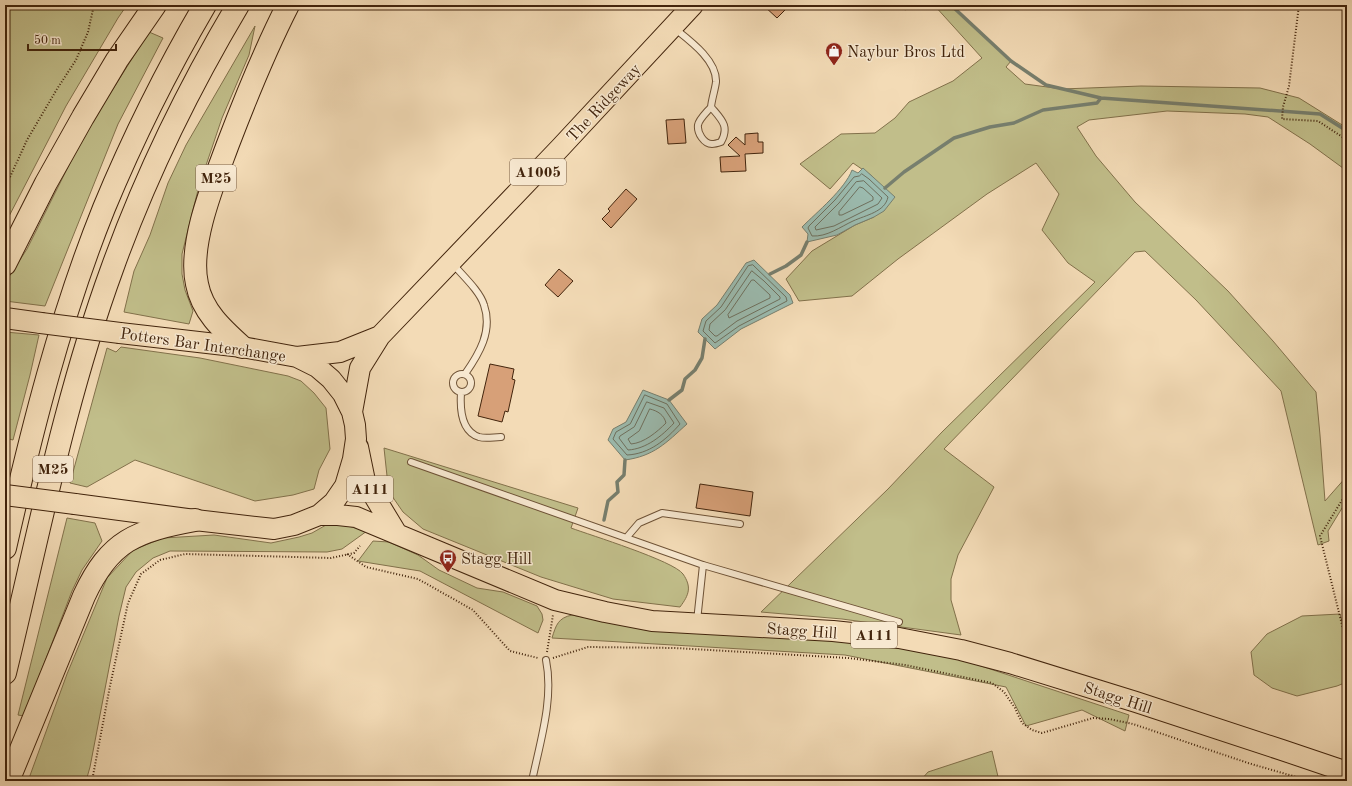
<svg xmlns="http://www.w3.org/2000/svg" width="1352" height="786" viewBox="0 0 1352 786" font-family="'Old Standard TT',serif">
	<style>
		.green { fill: #c1be8a; stroke: #82714b }
		.water { fill: #9bbbaf; stroke: #777f6e }
		.lines { fill: none; stroke-linecap: round; stroke-linejoin: round }
		.shore { stroke: #6e705e; stroke-width: 1 }
		.stream { stroke: #777f6e; stroke-width: 3.5 }
		.building { fill: #d7a078; stroke: #42240c }
		.service-casing { stroke: #6e5236; stroke-width: 8 }
		.primary-casing { stroke: #42240c; stroke-width: 22 }
		.motorway-casing { stroke: #42240c; stroke-width: 24 }
		.path { stroke: #42240c; stroke-width: 2; stroke-dasharray: 1 2; stroke-linecap: butt }
		.service { stroke: #f7e8d0; stroke-width: 6 }
		.primary { stroke: #f3dbb6; stroke-width: 20 }
		.motorway { stroke: #f3dbb6; stroke-width: 22 }
		.primary-bridge-casing { stroke: #42240c; stroke-width: 22; stroke-linecap: butt }
		.primary-bridge { stroke: #f3dbb6; stroke-width: 20 }
		.labels { text-anchor: middle; stroke-width: 3; stroke-linejoin: round; paint-order: stroke }
		.shield { fill: #f7e8d0; stroke: #785f47; stroke-width: 1 }
		.shield-label { font-size: 15px; font-weight: bold; fill: #42240c }
		.poi-label { font-size: 16px; fill: #42240c; stroke: #f7e8d0; text-anchor: start }
		.street-label { font-size: 16px; fill: #42240c; stroke: #f7e8d0 }
	</style>
	<rect width="100%" height="100%" fill="#f3dbb6"/>
	<filter id="stains"><feTurbulence type="fractalNoise" baseFrequency=".005" numOctaves="4"/><feColorMatrix values="0 0 0 0 .2 0 0 0 0 .09 0 0 0 0 .02 0 0 0 .5 -.17"/></filter>
	<radialGradient id="worn" r=".72"><stop offset=".6" stop-color="#630" stop-opacity="0"/><stop offset="1" stop-color="#630" stop-opacity=".3"/></radialGradient>
	<path class="green" d="M5 5H127L118 18 66 106 5 224Z
		M934 5H951L1011 61 1006 67 1025 84 1062 89 1141 86 1260 88 1299 98 1347 128V171L1310 144 1268 117 1245 114 1167 111 1089 120 1077 127 1096 156 1135 202 1228 291 1273 341 1316 392 1320 435 1325 501 1347 476V500L1328 531 1329 541 1318 545 1281 391 1196 300 1145 251 1135 252 944 449 994 487 958 555 951 579V600L961 635 842 619 761 612 888 489 942 432 1095 282 1068 263 1042 230 1059 194 1036 163 987 194 898 259 852 296 799 301 786 279 812 251 855 225 874 217 872 176 853 163 830 189 800 164 841 134 875 133 895 118 909 102 953 81 982 58Z
		M255 26 249 55 222 118 199 186 182 254V274L185 290 193 311 189 324 124 312 134 271 150 235 168 183 186 145Z
		M149 32 163 38 118 124 45 306 5 301V283L27 249 77 149 97 114Z
		M5 332 39 335 30 375 13 440 9 439 5 455Z
		M121 347 200 358 288 376 301 381 314 393 326 408 330 449 319 470 314 489 293 495 255 501 135 460 87 487 70 483 107 348 116 352Z
		M384 448 578 508 571 528C590 535 674 561 683 574 692 587 689 595 680 607L613 599 541 577 423 529 403 512 392 496 387 476Z
		M67 518 95 523 102 541 82 570 72 591 24 716 18 715Z
		M341 524 367 531 342 549 327 552 170 551 153 558 136 572 126 587 119 616 90 767 86 781H28L67 674 107 578 133 550 163 538 214 535 271 543 299 537 312 533 326 525Z
		M373 541 389 542 418 555 439 570 477 588 503 592 537 606 542 614 543 620 538 633 420 571 358 561Z
		M1340 614 1347 640V682L1337 686 1297 696 1272 688 1254 675 1251 652 1267 634 1302 616Z
		M572 615 625 625 901 646 957 658 1129 715 1125 731 1082 710 1026 726 1006 687 845 655 552 638C556 625 558 618 572 615Z
		M992 751 999 781H920L928 772Z"/>
	<path class="water" d="M863 168 895 197 884 211 874 217 855 225 837 235 807 242 808 234 802 227C817 212 845 189 852 170L858 173Z
		M754 260 790 295 793 303 741 329 715 349 698 332 702 319 717 305 746 263Z
		M643 390 669 400 687 424C666 443 654 456 625 460L608 440 613 429 626 422Z"/>
	<g class="lines">
		<path class="shore" d="M862 174 869 179 888 197C885 212 866 215 853 221 840 227 827 237 812 236L808 228 809 226 835 200 854 177 859 176Z
			M864 181 882 198 878 204 834 226 816 230 815 227 839 203 856 182Z
			M860 187 863 188 873 197V200L842 215H839V212Z
			M753 265 786 297 787 301 739 326 715 343 703 331 706 321 721 307 748 266Z
			M752 271 764 281 780 297V299L737 321 717 336H715L709 330 710 324 725 310Z
			M752 280H754L770 295V298L729 318 728 315Z
			M645 395 667 404 680 424C666 440 649 454 627 455L613 439 616 432 630 424Z
			M647 402 664 408 674 423C662 436 646 449 628 450L619 438 620 436 634 427Z
			M650 409C658 411 664 415 666 423 657 432 644 443 631 444L628 439 639 431Z"/>
		<path class="stream" d="M953 7 1011 61 1046 85 1101 98 1320 114 1347 131
			M885 188 904 172 954 138 990 127 1014 123 1043 110 1097 103 1101 98
			M770 274 786 266 801 255 807 242
			M669 400 682 390 685 379 695 370 702 358 705 339
			M604 520 608 501 618 492 617 482 624 475 625 460"/>
	</g>
	<path class="building" d="M763 5H790L777 18Z
		M684 119 686 143 668 144 666 120Z
		M758 133V142H763V153L745 154 746 171 721 172 720 157 740 156 728 145 736 137 745 145V134Z
		M626 189 637 199 611 228 602 219 610 211 608 209Z
		M559 269 573 281 558 297 545 285Z
		M490 364 514 369 512 379 515 380 508 412 505 411 502 422 478 416Z
		M700 484 753 492 750 516 696 508Z"/>
	<g class="lines">
		<g class="service-casing">
			<path id="service" d="M903 5 905 6
				M674 28C689 40 717 60 716 82 715 90 712 98 711 107 721 119 730 126 721 142 718 143 715 144 712 144 704 144 697 133 698 125 699 119 707 112 711 107
				M452 263C462 275 480 291 484 305 493 331 479 354 465 374
				M453 383a9 9 0 1 1 18 0a9 9 0 1 1-18 0Z
				M461 393C460 408 461 431 479 437 486 439 494 437 501 437
				M411 462 703 565 899 622
				M627 537 639 523 662 513 740 524
				M697 621 703 565
				M532 781C540 742 554 699 546 660"/>
		</g>
		<g class="primary-casing">
			<path id="primary" d="M5 318 41 323
				M297 357 340 352 380 336
				M352 412 360 368 380 336 560 148 693 5
				M358 447 365 481 397 534
				M75 504 195 520 274 529 294 525 319 515 334 502 345 486 353 459 356 439 355 425 352 412 343 394 331 379 317 367 297 357 242 347 120 333
				M319 515H338L356 517 555 600 605 612 652 621 833 631 899 638 961 650 1010 663 1136 702 1282 750 1347 772"/>
		</g>
		<g class="motorway-casing">
			<path id="motorway" d="M5 264 46 183 83 117 117 60 155 5
				M242 347C222 329 202 311 197 284 188 244 214 182 228 144 246 97 265 50 288 5
				M5 548C31 433 60 317 104 208 133 138 167 70 205 5
				M5 673C38 538 64 400 112 269 145 177 188 89 238 5
				M8 781 84 596C110 540 136 531 195 520"/>
		</g>
		<path class="path" d="M1299 5 1289 86 1283 107 1282 119 1318 121 1347 140
			M5 188 27 140 57 89 76 60 88 32 94 5
			M1347 492 1320 536 1347 645
			M347 554 366 567 418 579 473 610 510 651 538 658
			M547 652 553 615
			M553 658 588 647 675 648 848 658 905 665 992 683 1004 692 1015 708 1022 723 1032 730 1042 733 1093 718 1109 719 1133 724 1248 763 1310 781
			M92 781 110 686 128 603 141 574 160 560 185 554 331 558 354 553 360 546"/>
		<use href="#service" class="service"/>
		<use href="#primary" class="primary"/>
		<use href="#motorway" class="motorway"/>
		<g class="primary-bridge-casing">
			<path id="primary-bridge" d="M41 323 120 333
				M5 495 75 504"/>
		</g>
		<use href="#primary-bridge" class="primary-bridge"/>
	</g>
	<defs>
		<g id="shop-pin" transform="scale(0.9)"><path d="M0 17L-7.5 6A9.5 9.5 0 1 1 7.5 6Z" fill="#8f2418" stroke="#f7e8d0"/><path d="M-5-2.5h2.3a2.7 3.5 0 0 1 5.4 0H5L5.5 6h-11ZM-1.5-2.5h3a1.5 2.3 0 0 0-3 0Z" fill="#fff"/></g>
		<g id="bus-pin" transform="scale(0.9)"><path d="M0 17L-7.5 6A9.5 9.5 0 1 1 7.5 6Z" fill="#8f2418" stroke="#f7e8d0"/><path d="M-5-6H5V4H4V6H2V4H-2V6H-4V4H-5ZM-3.5-4V0h7V-4ZM-3.5 1.2v1.5H-2V1.2ZM2 1.2v1.5H3.5V1.2Z" fill="#fff"/></g>
	</defs>
	<g fill-rule="evenodd">
		<use href="#shop-pin" x="834" y="51"/>
		<use href="#bus-pin" x="448" y="558"/>
	</g>
	<g class="labels">
		<g class="shield">
			<rect x="510" y="159" width="56" height="26" rx="3"/>
			<rect x="196" y="165" width="40" height="26" rx="3"/>
			<rect x="33" y="456" width="40" height="26" rx="3"/>
			<rect x="347" y="476" width="46" height="26" rx="3"/>
			<rect x="851" y="622" width="46" height="26" rx="3"/>
		</g>
		<g class="shield-label">
			<text x="538" y="177">A1005</text>
			<text x="216" y="183">M25</text>
			<text x="53" y="474">M25</text>
			<text x="370" y="494">A111</text>
			<text x="874" y="640">A111</text>
		</g>
		<g class="poi-label">
			<text x="847" y="57">Naybur Bros Ltd</text>
			<text x="461" y="564">Stagg Hill</text>
		</g>
		<g class="street-label">
			<text transform="translate(603 102) rotate(-47)" y="6">The Ridgeway</text>
			<text transform="translate(203 344) rotate(8)" y="6">Potters Bar Interchange</text>
			<text transform="translate(802 630) rotate(4)" y="6">Stagg Hill</text>
			<text transform="translate(1118 697) rotate(18)" y="6">Stagg Hill</text>
		</g>
	</g>
	<rect width="1352" height="786" fill="none" stroke="#f3dbb6" stroke-width="20"/>
	<rect x="6" y="6" width="1340" height="774" fill="none" stroke="#42240c" stroke-width="2"/>
	<rect x="10" y="10" width="1332" height="766" fill="none" stroke="#42240c"/>
	<path d="M28 44v6h88v-6" fill="none" stroke="#42240c" stroke-width="2"/>
	<text x="34" y="44" font-size="12" fill="#42240c" stroke="#f7e8d0" stroke-width="3" paint-order="stroke">50 m</text>
	<rect width="100%" height="100%" filter="url(#stains)"/>
	<rect width="100%" height="100%" fill="url(#worn)"/>
</svg>
